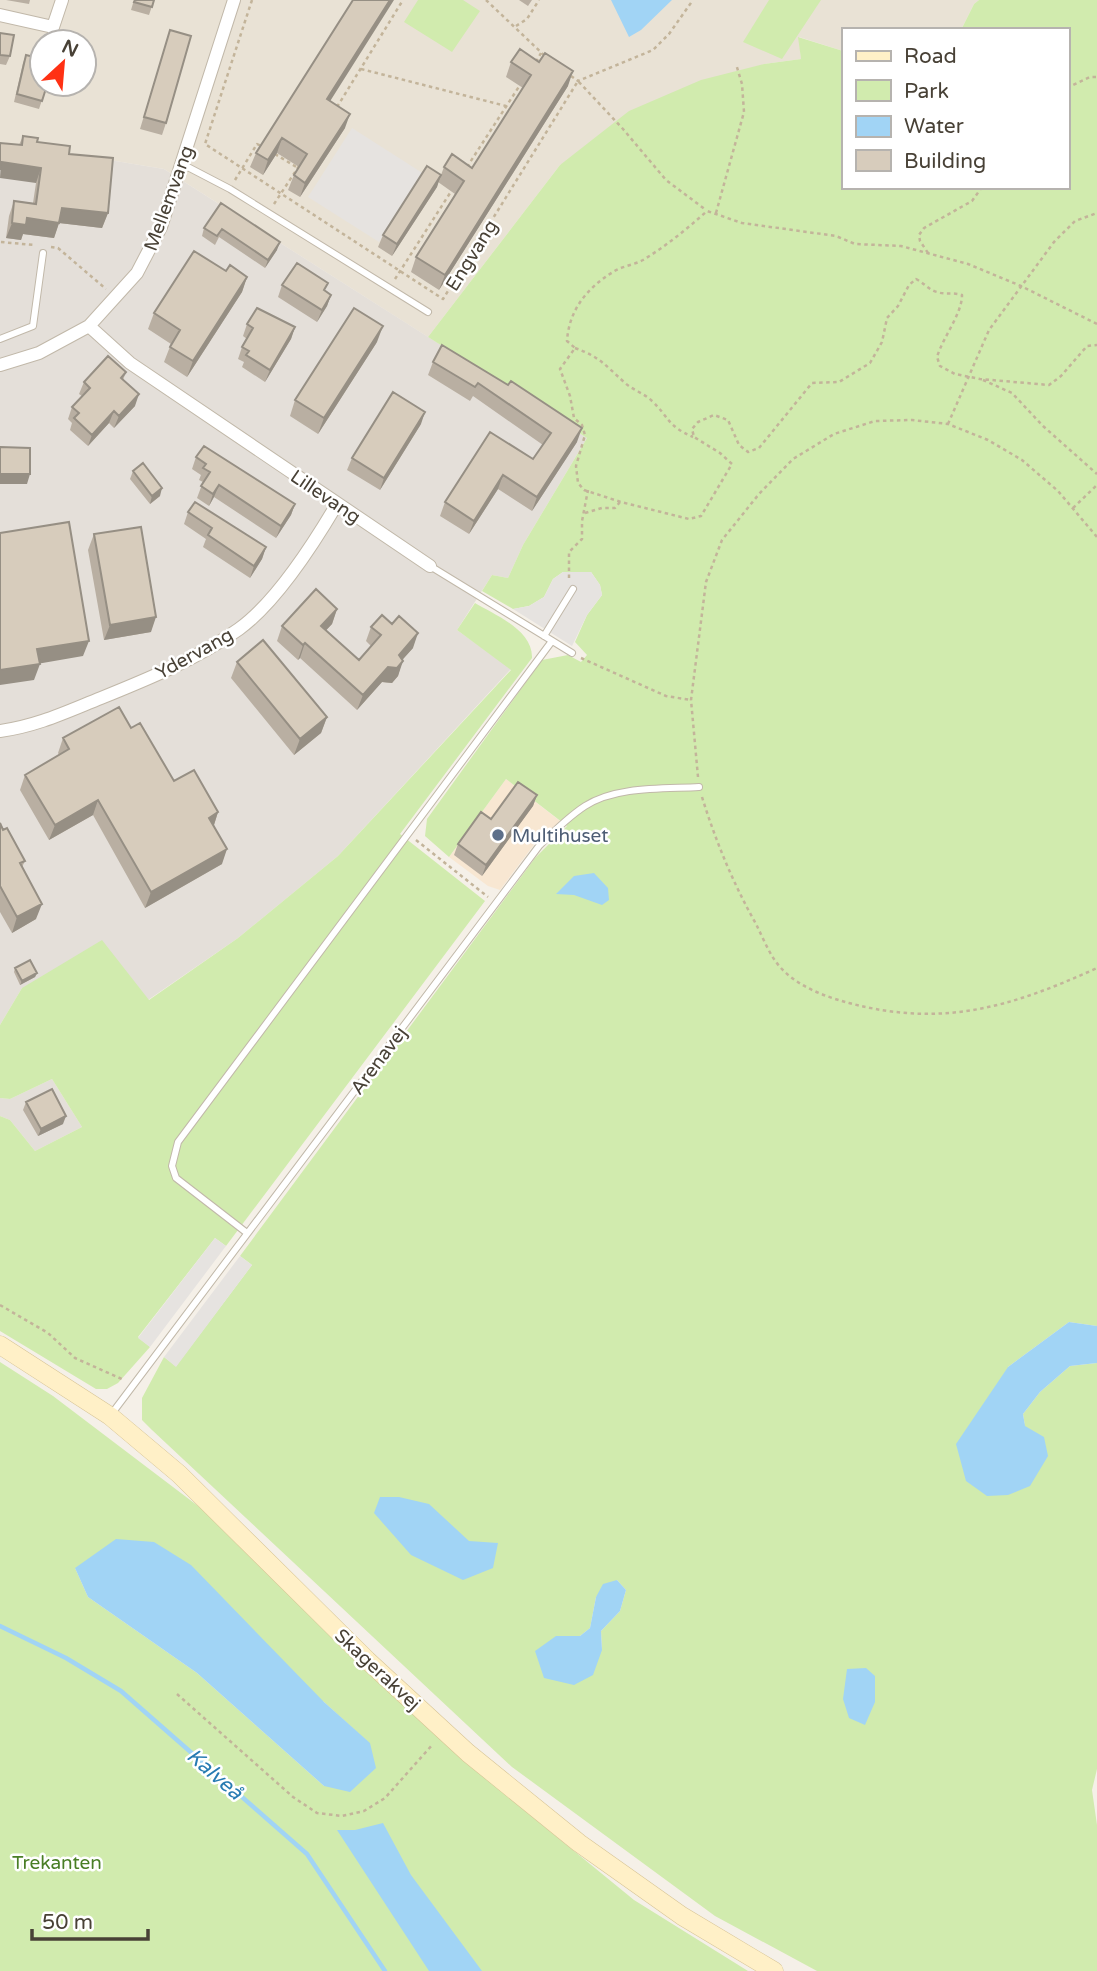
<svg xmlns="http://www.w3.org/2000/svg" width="1097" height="1971" viewBox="0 0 1097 1971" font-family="'Varela Round',sans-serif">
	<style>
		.residential { fill: #e9e2d5; fill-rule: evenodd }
		.commercial { fill: #f8e7d2 }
		.industrial { fill: #e4dfd9 }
		.green { fill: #d1ebae; fill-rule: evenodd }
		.parking { fill: #e6e3e0 }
		.water { fill: #a1d4f5 }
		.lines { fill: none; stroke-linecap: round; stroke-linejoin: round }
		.stream { stroke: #a1d4f5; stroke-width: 4.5 }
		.lane-casing { stroke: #c1b8a9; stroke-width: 8 }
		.street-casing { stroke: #c1b8a9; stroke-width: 14 }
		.secondary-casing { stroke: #d7c495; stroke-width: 19 }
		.path { stroke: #c3b49a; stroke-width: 2.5; stroke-dasharray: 3.5 3.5; stroke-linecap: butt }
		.lane { stroke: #fff; stroke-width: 6 }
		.street { stroke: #fff; stroke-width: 12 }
		.secondary { stroke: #fff0c7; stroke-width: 18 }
		.wall { fill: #b9afa2 }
		.shaded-wall { fill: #968f84 }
		.building { fill: #d7ccbc; stroke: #968f84; stroke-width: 2 }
		.service-dot { fill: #5c6f8a; stroke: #fff; stroke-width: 2.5 }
		.labels { text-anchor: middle; stroke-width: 5; stroke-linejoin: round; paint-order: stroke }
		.street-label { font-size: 19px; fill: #484136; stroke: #fff }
		.service-label { font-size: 19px; fill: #4e5e75; stroke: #fff; text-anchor: start }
		.park-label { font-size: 19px; fill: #497e25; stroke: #fff }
		.water-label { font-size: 21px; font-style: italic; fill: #277bb2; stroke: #fff }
	</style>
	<rect width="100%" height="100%" fill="#f5f0e8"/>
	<path class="residential" d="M0 0H979L974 4 961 30H843V51L799 37 801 59 764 64 560 165 428 337 164 169 0 142ZM42 42H84V84H42Z"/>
	<path class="commercial" d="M506 779 560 821 536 842 500 890 488 886 449 857Z"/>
	<path class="industrial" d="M0 142 164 169 587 438 523 545 508 578 492 575 457 630 511 669 338 856 238 938 148 1000 22 988 0 1025Z
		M52 1079 82 1127 35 1151 10 1120 0 1116V1098L10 1099Z"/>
	<path class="green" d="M418 0H463L480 11 452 52 404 22Z
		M769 0H821L782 59 743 42Z
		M979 0H1097V1326L1069 1322 1008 1367 1025 1426 1023 1414 1040 1392 1070 1366 1097 1363V1769L1092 1790 1097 1825V1971H817L715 1916 512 1767 152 1430 142 1420V1398L164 1357 176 1366 252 1265 240 1256 535 858 567 826 506 779 449 857 425 836 427 819 542 660 568 655 581 662 587 655 575 642 587 615 602 595 600 585 591 572H563L553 579 544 597 529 606 513 609 482 591 492 575 508 578 523 545 587 438 428 337 560 165 629 111 701 80 764 64 801 59 798 37 843 51V187H1067V30H961L974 4ZM617 1580 626 1590 620 1611 601 1631 602 1650 557 1636H580L590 1628 596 1597Z
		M475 603C495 615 533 630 532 658L400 834 485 901 226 1246 215 1238 138 1337 150 1347 118 1383 107 1389H96L0 1331V1116L10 1120 35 1151 82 1127 52 1079 10 1099 0 1098V1025L22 988 102 940 149 1000 238 938 338 856 511 670 457 630Z
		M0 1362 53 1396 202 1509 405 1707 513 1801 634 1900 748 1971H0ZM75 1568 324 1702 369 1743 324 1786 197 1673 88 1597Z"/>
	<path class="parking" d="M352 128 424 174 379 242 308 197Z
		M563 572H591L600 585 602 595 587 615 572 646 513 609 529 606 544 597 553 579Z
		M215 1238 226 1246 150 1347 138 1338Z
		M240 1256 252 1265 176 1367 164 1357Z"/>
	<path class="water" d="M611 0H672L641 30 629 37Z
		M594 873 608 888 609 900 602 905 574 895 556 894 574 876Z
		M1069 1322 1097 1326V1363L1070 1366 1040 1392 1023 1414 1025 1426 1044 1437 1048 1456 1030 1486 1008 1495 987 1496 966 1481 956 1444 1008 1367Z
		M380 1497H399L429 1504 469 1541 498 1543 493 1568 463 1580 411 1555 374 1513Z
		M116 1539 154 1542 191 1565 324 1702 370 1743 376 1768 350 1792 324 1786 197 1673 88 1597 75 1568Z
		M617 1580 626 1590 620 1611 601 1631 602 1650 593 1675 574 1685 544 1678 535 1651 556 1636H580L590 1628 596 1597 603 1584Z
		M866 1668 875 1676V1702L865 1725 849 1718 843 1699 847 1669Z
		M383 1823 411 1875 482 1971H429L337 1830H355Z"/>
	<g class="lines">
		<path class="stream" d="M0 1626 66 1658 121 1691 307 1854 385 1971"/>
		<g class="lane-casing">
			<path id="lane" d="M49 42 53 27
				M182 164 230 189 428 312
				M0 339 33 326 43 253
				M430 566 572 653
				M544 636 573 589
				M247 1233 176 1178 172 1166 178 1142 552 641
				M110 1416 539 846C553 832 568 817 585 806 616 786 663 789 699 787"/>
		</g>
		<g class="street-casing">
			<path id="street" d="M0 15 53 27 62 0
				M89 326 130 363 430 566
				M0 365 39 353 89 326 137 273 161 227 234 0
				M0 731C37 726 66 712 101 698 148 679 197 659 239 629 275 603 314 543 337 504"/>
		</g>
		<g class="secondary-casing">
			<path id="secondary" d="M0 1345 110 1416 179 1474 367 1660 468 1753 579 1843 682 1916 774 1971"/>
		</g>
		<path class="path" d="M252 0 205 144 443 299 578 81 623 129 666 180 706 210
			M486 0 546 57
			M516 26 527 19 539 0
			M536 62 541 53
			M361 69 506 106
			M571 76 578 81 653 50 669 34 693 0
			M1067 88 1090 77H1097
			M337 107 403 0
			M275 154 298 168
			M467 167 520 85
			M235 180 257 144 263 147
			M274 204 299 166
			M716 213 744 112 742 84 736 64
			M1 242 34 245
			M51 247 58 248 106 289
			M928 253 920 241 919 235 924 228 972 201 982 187
			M395 279 452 190
			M1097 324 1021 286 968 264 901 246 855 244 836 236 742 223 707 211C687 229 666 246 643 260 634 265 622 266 613 272 587 288 569 310 567 341L575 348 560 369 570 396 574 418 582 425 585 435 576 466 578 483 584 490 621 502 689 519 701 516 732 464 720 453 694 437 692 429 698 422 714 415 728 420 739 445 748 452 759 448 812 383 839 382 870 363 882 342 887 318 898 306 909 285 916 279C924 283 929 290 937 292 945 295 953 292 962 295 962 314 943 337 937 357L940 366 955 374 980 379 1049 385 1061 376 1087 346 1097 345
			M575 348C600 357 605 365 624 382 632 390 644 393 652 401 670 418 666 425 693 437
			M983 380 1012 393 1043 426 1097 474
			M948 424 989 330 1054 242 1075 221 1097 213
			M1073 508 1097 485
			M585 513 602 508H615L620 502
			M569 578V552L582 539V521L588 490
			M581 658 666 696 691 700
			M698 777 691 700 706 582 722 540 759 494 793 459 834 434 875 421 912 420 948 424 988 440 1022 460 1058 491 1097 537
			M702 797C716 842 733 883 756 924 762 936 768 951 776 962 793 985 823 996 849 1003 943 1028 1011 1007 1097 968
			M416 840 488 897
			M0 1305 48 1333 75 1358 124 1380
			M177 1694 293 1797 317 1813 342 1816 364 1811 385 1798 433 1744"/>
		<use href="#lane" class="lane"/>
		<use href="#street" class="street"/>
		<use href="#secondary" class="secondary"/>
	</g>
	<path class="wall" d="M6 0H30L29 4Z
		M134 0H154L149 15 131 10Z
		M519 0H532L528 6Z
		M170 30 166 123 162 135 140 129Z
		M0 33 10 56 6 65 0 64Z
		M26 55 40 83 47 85 39 109 14 102 23 63Z
		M511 62 568 86 439 290 411 272 416 257 455 194 438 182 437 187 392 256 378 247 383 235 441 175 444 167 472 168 523 88 506 77Z
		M330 101 345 128 300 197 288 190 294 175 299 167 277 153 263 175 250 167 256 153Z
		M23 136 69 154 108 213 102 228 59 223 54 238 23 234 21 240 6 238 9 216 14 201 33 203 36 183 19 145Z
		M221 203 277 250 265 268 219 237 215 245 202 236 204 228Z
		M226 271 247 277 242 292 187 377 164 362 171 344 148 329 154 313Z
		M282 285 325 291 331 295 327 306 317 322 278 297Z
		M247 324 295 327 291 339 265 382 242 367 244 362 238 359 242 347 247 339 243 336Z
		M377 342 318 434 290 416 295 400Z
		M442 345 577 442 532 511 498 489 469 534 440 516 445 502 533 459 543 445 473 396 470 401 428 375 433 362Z
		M126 372 123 380 135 406 114 428 109 423 88 446 70 430 72 423 68 419 72 407 82 396 79 394 84 382Z
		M421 424 380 490 347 470 352 458Z
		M196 457 295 504 291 515 276 538 214 497 209 506 197 498 203 482 199 480 201 475 192 469Z
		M133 471 160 496 150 504 130 479Z
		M188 512 266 547 262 559 250 578 203 547 206 539 184 524Z
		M94 534 151 632 104 640 88 550Z
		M337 609 332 624 326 630 359 660 371 646 366 641 371 627 392 624 413 648 402 660 398 676 392 683 382 682 357 710 300 658 298 660 277 641 282 626Z
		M237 662 327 717 321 733 294 755 231 678Z
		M131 728 174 781 218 812 214 825 222 864 145 908 93 815 49 840 20 790 25 775 59 755 58 753 63 738Z
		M537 795 533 806 482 876 454 855 458 844 491 819Z
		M0 823 25 861 22 867 36 919 12 933 0 912Z
		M15 968 37 973 35 977 20 985 14 972Z
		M26 1102 63 1124 38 1136 23 1110Z"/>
	<path class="shaded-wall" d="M390 0H394L322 114 327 99Z
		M573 71 568 86 439 290 445 275Z
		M350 114 345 128 300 197 305 183Z
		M282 138 277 153 263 175 268 160Z
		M1 162 41 168 36 183 0 178Z
		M441 175 437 187 392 256 397 244Z
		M62 208 108 213 102 228 59 223 54 238 23 234 21 240 6 238 12 223Z
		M280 242 277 250 265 268 268 260Z
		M247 277 242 292 187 377 193 361Z
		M331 295 327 306 317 322 322 310Z
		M383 326 377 342 318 434 324 418Z
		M295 327 291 339 265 382 270 370Z
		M139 394 135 406 114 428 119 416Z
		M114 411 109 423 88 446 92 435Z
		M425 412 421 424 380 490 384 478Z
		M582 428 577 442 532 511 537 497Z
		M0 474H30L27 484H0Z
		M503 475 498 489 469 534 474 521Z
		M219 485 214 497 209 506 213 494Z
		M162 488 160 496 150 504 152 496Z
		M295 504 291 515 276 538 281 526Z
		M266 547 262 559 250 578 254 566Z
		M337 609 332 624 316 641 321 626Z
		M156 617 151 632 104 640 110 625Z
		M418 633 413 648 395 668 403 661 398 676 392 683 382 682 357 710 363 695Z
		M89 641 83 656 31 665 37 649Z
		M305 643 300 658 298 660 303 645Z
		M40 664 34 680 0 685V670Z
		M327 717 321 733 294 755 300 739Z
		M537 795 533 806 482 876 486 865Z
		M98 800 93 815 49 840 55 825Z
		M218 812 213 828 209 818Z
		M227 849 222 864 145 908 151 892Z
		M42 904 36 919 12 933 17 917Z
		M37 973 35 977 20 985 22 981Z
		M66 1116 63 1124 38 1136 41 1129Z"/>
	<path class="building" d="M135 0H154L152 7 134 2Z
		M353 0H390L327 99 350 114 305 183 294 175 307 154 282 138 268 160 256 153Z
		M170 30 191 36 166 123 144 117Z
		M0 33 14 35 10 56 0 55Z
		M520 49 539 62 545 53 573 71 445 275 416 257 464 181 444 167 452 154 472 168 531 75 511 62Z
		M84 52 90 54 84 72Z
		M26 55 42 59V76L40 83 47 85 42 101 17 94Z
		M23 136 38 138 37 142 70 146 69 154 113 158 108 213 62 208 59 223 27 218 26 225 12 223 14 201 36 204 41 168 1 162 0 170V143L22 145Z
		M427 166 441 175 397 244 383 235Z
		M221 203 280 242 268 260 222 229 217 236 204 228Z
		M194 251 226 271 230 265 247 277 193 361 170 347 180 330 154 313Z
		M297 263 328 283 324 290 331 295 322 310 282 285Z
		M257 308 295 327 270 370 246 355 249 351 242 347 253 328 247 324Z
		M354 308 383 326 324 418 295 400Z
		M442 345 508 385 511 381 582 428 537 497 503 475 474 521 445 502 490 432 533 459 551 433 478 383 475 387 433 362Z
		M108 356 126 372 121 378 139 394 119 416 114 411 92 435 74 418 79 413 72 407 90 388 84 382Z
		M393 392 425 412 384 478 352 458Z
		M204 446 295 504 281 526 219 485 213 494 201 486 210 472 203 468 206 464 196 457Z
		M0 447 30 448V474H0Z
		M143 463 162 488 152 496 133 471Z
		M195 502 266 547 254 566 208 535 212 528 188 512Z
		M69 522 89 641 37 649 40 664 0 670V533Z
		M141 527 156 617 110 625 94 534Z
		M316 589 337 609 321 626 359 660 381 635 371 627 382 615 392 624 399 616 418 633 399 655 403 661 397 668 388 667 363 695 305 643 303 645 282 626Z
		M263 640 327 717 300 739 237 662Z
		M119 707 131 728 140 723 174 781 194 770 218 812 209 818 227 849 151 892 98 800 55 825 25 775 69 749 63 738Z
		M518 782 537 795 486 865 458 844 481 812 491 819Z
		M0 823 3 830 7 828 25 861 20 863 42 904 17 917 0 886Z
		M30 960 37 973 22 981 15 968Z
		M52 1089 66 1116 41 1129 26 1102Z"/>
	<circle class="service-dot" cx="498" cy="835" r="7"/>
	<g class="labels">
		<g class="street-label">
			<text transform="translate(168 198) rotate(-70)" y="7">Mellemvang</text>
			<text transform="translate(471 255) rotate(-58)" y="7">Engvang</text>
			<text transform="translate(326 496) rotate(34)" y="7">Lillevang</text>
			<text transform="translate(194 653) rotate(-29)" y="7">Ydervang</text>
			<text transform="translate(378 1060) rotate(-53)" y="7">Arenavej</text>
			<text transform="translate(378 1669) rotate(43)" y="7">Skagerakvej</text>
		</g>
		<g class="service-label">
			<text x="512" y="842">Multihuset</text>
		</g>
		<g class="park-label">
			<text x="57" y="1869">Trekanten</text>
		</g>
		<g class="water-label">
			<text transform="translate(215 1774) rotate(41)" y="7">Kalveå</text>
		</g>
	</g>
	<rect x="842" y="28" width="228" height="161" fill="#ffffff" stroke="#b6b3af" stroke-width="2"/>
	<rect x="856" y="51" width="35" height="10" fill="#fff0c7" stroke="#b6b3af" stroke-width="2"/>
	<text x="904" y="63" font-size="21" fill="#484136">Road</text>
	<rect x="856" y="80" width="35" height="21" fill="#d1ebae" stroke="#b6b3af" stroke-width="2"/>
	<text x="904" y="98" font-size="21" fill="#484136">Park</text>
	<rect x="856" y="116" width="35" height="21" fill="#a1d4f5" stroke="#b6b3af" stroke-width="2"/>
	<text x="904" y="133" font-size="21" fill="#484136">Water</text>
	<rect x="856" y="150" width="35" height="21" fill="#d7ccbc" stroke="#b6b3af" stroke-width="2"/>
	<text x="904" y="168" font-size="21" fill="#484136">Building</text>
	<g transform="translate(63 63) rotate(26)"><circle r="33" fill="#ffffff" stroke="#b6b3af" stroke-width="2"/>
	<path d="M0-5L12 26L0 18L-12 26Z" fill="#ff3114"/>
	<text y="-10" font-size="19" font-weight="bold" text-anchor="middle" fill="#484136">N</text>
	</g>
	<path d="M32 1929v10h116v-10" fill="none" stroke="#484136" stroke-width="3.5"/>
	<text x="42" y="1929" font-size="21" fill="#484136" stroke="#ffffff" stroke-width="5" paint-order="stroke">50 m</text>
</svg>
